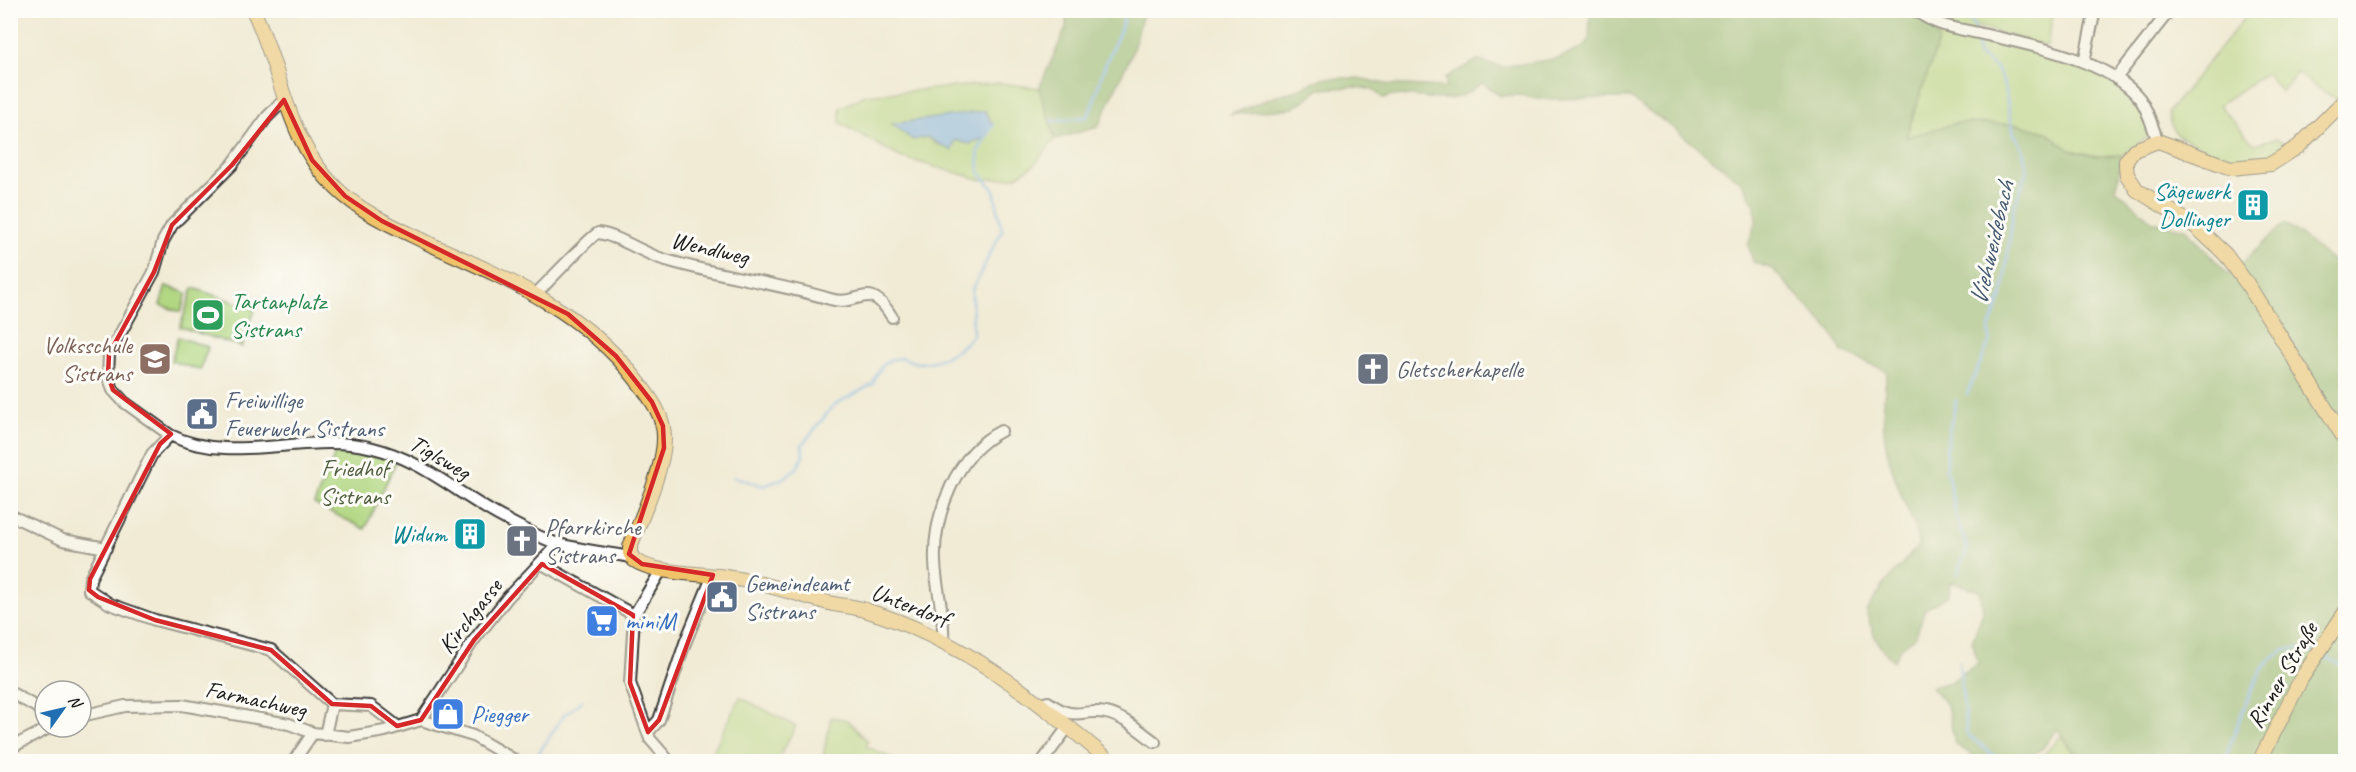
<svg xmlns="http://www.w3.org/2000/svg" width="2356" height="772" viewBox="0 0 2356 772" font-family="Caveat,sans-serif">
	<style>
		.green { fill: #afd57e; stroke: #66784d; stroke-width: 1.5; fill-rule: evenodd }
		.forest { fill: #8bb66d; stroke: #546944; stroke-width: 1.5 }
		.water { fill: #7db3eb; stroke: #4c6884; stroke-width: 1.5 }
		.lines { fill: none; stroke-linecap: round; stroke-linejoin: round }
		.stream { stroke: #7db3eb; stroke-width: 3 }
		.minor-casing { stroke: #3c3b38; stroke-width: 14 }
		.major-casing { stroke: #3c3b38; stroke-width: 16 }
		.minor { stroke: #fff; stroke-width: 10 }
		.major { stroke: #f0c369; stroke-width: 14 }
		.marked { fill: none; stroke: #d62828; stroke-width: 4.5; stroke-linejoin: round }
		.labels { text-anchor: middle; stroke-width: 6; stroke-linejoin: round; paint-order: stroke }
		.culture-label { font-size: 24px; fill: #0d838f; stroke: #fdfcf7; text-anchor: end }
		.street-label { font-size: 24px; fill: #1c1c1c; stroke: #fdfcf7 }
		.leisure-label { font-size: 24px; fill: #27864d; stroke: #fdfcf7; text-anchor: start }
		.education-label { font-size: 24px; fill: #785e54; stroke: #fdfcf7; text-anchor: end }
		.worship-label { font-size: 24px; fill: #5b616d; stroke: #fdfcf7; text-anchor: start }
		.service-label { font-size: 24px; fill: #4e5e75; stroke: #fdfcf7; text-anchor: start }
		.park-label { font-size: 24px; fill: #4f5d3e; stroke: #fdfcf7 }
		.shop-label { font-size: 24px; fill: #366cbe; stroke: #fdfcf7; text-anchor: start }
		.water-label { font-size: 26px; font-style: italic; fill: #43586f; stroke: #fdfcf7 }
	</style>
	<rect width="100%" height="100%" fill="#fdfcf7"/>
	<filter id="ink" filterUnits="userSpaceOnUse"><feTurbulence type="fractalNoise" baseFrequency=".0167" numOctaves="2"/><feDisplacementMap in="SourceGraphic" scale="12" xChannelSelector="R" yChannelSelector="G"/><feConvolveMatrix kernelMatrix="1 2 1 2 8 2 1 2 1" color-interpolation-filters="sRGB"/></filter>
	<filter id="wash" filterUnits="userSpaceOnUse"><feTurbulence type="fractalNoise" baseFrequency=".008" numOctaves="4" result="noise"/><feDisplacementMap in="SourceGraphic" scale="24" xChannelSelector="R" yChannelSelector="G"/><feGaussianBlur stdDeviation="1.35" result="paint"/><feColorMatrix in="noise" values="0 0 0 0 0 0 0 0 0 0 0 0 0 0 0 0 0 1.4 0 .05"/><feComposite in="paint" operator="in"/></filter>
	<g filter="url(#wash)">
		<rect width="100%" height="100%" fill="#f1ebd5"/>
		<path class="green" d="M1918 10 2054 11 2047 46 1976 26 1973 29 1977 32 2117 77 2145 114 2150 135 2122 155 2097 156 2070 150 2046 132 1906 137 1939 39Z
			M2250 11H2342L2341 16 2346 19 2345 89 2336 100 2296 73 2282 92 2266 73 2219 105 2254 144 2276 138 2299 150 2258 163 2222 157 2178 136 2170 123 2168 112Z
			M999 83 1039 88 1055 139 1034 165 1016 177 982 180 900 157 840 123V108L865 95ZM985 111 955 140 938 145 927 137 958 117Z
			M166 286 187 293 181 312 160 305Z
			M193 288 255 309 242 347 180 327Z
			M178 337 208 347 200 370 171 361Z
			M337 449 377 454 396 462 365 529 314 504Z
			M740 697 796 726 777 761H708Z
			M831 717 847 720 868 741 866 746 897 761H822Z
			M2061 736 2072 751 2085 761H2038Z"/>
		<path class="forest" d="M1066 11H1144L1132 53 1098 127 1055 139 1039 88 1066 28Z
			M1590 11H1918L1939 39 1906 137 1956 123 2017 124 2046 132 2070 150 2097 156 2122 155 2116 189 2153 222 2186 229 2229 275 2285 223 2345 270V761H2088L2073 750 2057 729 2043 748 2023 761H1982L1955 744 1947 705 1931 687 1950 682 1978 663 1972 641 1983 612 1980 591 1950 582 1949 595 1925 609 1916 636 1900 648 1894 661C1877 648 1872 631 1866 611L1886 582 1918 546C1917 524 1908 514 1901 494 1882 446 1880 422 1887 371L1842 352 1830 330 1772 269 1753 262 1748 245 1756 223 1755 205 1741 182 1676 130 1630 98 1536 99 1521 95 1500 96 1483 83C1476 87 1467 94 1459 97 1437 104 1402 89 1384 99L1374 90 1355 87 1320 89 1294 108 1229 115 1278 95 1294 91 1322 78H1359L1386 84 1447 87 1445 78 1477 60 1502 67 1560 58 1582 48 1589 41Z"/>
		<path class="water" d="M985 111 993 125 985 138 969 144 955 140 952 151 927 137 913 140 892 124Z"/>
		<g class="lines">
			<path class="stream" d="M1964 10 1975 28
				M1052 121 1087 117C1096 101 1098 85 1104 68 1111 48 1123 31 1125 10
				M1967 394 1990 340 1989 328 2003 293 2013 211 2027 169 2022 146 2014 134 2003 81 1996 68 1978 54 1977 37
				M1956 400 1947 441 1946 466 1956 516 1967 548 1958 573
				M734 477 764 486 784 478 798 467 803 456 802 445 834 405 873 384C877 371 885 357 902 358 909 359 913 364 920 363 941 362 960 351 973 335L972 290 1002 230 994 190 979 172 978 151 993 125
				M2321 655 2346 667
				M1959 662 1967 734 1993 755 2004 760
				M537 756 564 715 582 701
				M2225 762C2230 743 2237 726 2244 708 2257 677 2271 636 2314 652"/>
		</g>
	</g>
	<g filter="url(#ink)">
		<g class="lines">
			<g class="minor-casing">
				<path id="minor" d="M1914 10C1941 28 1952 27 1982 34 2028 44 2111 61 2140 99 2149 112 2152 127 2158 141
					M2084 62 2095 10
					M2117 77 2170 10
					M536 294C545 285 593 234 598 233 621 236 643 254 666 260 720 276 776 283 830 299 860 308 868 277 892 317
					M170 435 124 402 113 390 108 375 109 354 154 272 163 241 172 225 232 165 267 117 284 100
					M10 515 63 540 106 548
					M542 564 634 615 630 683 650 739 670 762
					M634 615 662 569
					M943 641C945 614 936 589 935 562 933 514 957 453 1001 431
					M10 692 45 712
					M1040 704 1048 702C1077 723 1080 708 1106 713 1124 717 1140 731 1155 742
					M81 716 125 706 182 705 289 724 313 733 349 737 385 731 421 720
					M421 720 474 640 508 597 558 544
					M421 720 473 736 518 762
					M397 726 371 706 332 704 271 650 155 620 110 604 89 590 90 579 152 454 170 435C232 466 308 431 373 448 423 460 460 496 505 519 522 528 542 539 559 544 583 550 608 553 631 557
					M648 732 659 720 685 643 713 575
					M325 735 332 704
					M10 748 51 727
					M293 762 313 733
					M1042 762 1068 727"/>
			</g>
			<g class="major-casing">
				<path id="major" d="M253 10C283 71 285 140 337 189 363 214 398 228 430 244 507 279 582 310 636 379 649 396 665 416 664 439 664 468 641 518 630 547V553L634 560C655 575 706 573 732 578 765 583 797 594 829 603 841 606 853 606 865 610 964 640 1033 697 1111 762
					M2346 99 2299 146 2271 164 2231 168 2158 141 2134 150 2126 161V166L2127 175 2137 190 2195 226 2225 254 2248 285 2346 441
					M2259 762 2301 679 2346 611"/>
			</g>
			<use href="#minor" class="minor"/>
			<use href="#major" class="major"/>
		</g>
	</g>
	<path d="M0 0H2356V772H0ZM284 100 312 160 345 196 382 221 568 314 616 356 652 402 663 426 664 448 629 554 642 564 713 575 659 720 648 732 630 683 633 615 542 564 474 640 421 720 397 726 371 706 332 704 271 650 155 620 98 597 89 590 90 579 160 444 171 434 113 390 108 375 109 354 154 272 172 225 232 165Z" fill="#f1ebd5" fill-opacity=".55" fill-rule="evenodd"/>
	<path class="marked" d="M284 100 312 160 345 196 382 221 568 314 616 356 652 402 663 426 664 448 629 554 642 564 713 575 659 720 648 732 630 683 633 615 542 564 474 640 421 720 397 726 371 706 332 704 271 650 155 620 98 597 89 590 90 579 160 444 171 434 113 390 108 375 109 354 154 272 172 225 232 165Z"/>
	<defs>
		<g id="building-square" transform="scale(1.725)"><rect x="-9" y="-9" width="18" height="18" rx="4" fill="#0f9aa8" stroke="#fdfcf7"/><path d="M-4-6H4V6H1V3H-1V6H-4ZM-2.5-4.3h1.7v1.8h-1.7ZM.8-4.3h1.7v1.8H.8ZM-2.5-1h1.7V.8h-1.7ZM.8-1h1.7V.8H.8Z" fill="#fff"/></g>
		<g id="stadium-square" transform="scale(1.725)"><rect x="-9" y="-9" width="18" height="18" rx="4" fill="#2e9e5b" stroke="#fdfcf7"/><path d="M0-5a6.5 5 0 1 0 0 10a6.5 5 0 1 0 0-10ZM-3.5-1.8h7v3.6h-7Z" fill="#fff"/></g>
		<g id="school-square" transform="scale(1.725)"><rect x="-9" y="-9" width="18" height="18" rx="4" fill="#8d6e63" stroke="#fdfcf7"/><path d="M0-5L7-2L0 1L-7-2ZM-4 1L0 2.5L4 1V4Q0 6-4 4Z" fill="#fff"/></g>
		<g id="church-square" transform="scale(1.725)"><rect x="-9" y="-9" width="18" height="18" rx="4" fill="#6b7280" stroke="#fdfcf7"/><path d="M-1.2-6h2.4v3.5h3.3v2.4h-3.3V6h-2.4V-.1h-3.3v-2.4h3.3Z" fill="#fff"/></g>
		<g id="civic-square" transform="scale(1.725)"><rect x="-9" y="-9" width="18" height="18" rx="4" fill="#5c6f8a" stroke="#fdfcf7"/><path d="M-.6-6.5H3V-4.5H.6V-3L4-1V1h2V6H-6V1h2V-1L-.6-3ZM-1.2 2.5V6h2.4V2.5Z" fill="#fff"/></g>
		<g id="supermarket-square" transform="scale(1.725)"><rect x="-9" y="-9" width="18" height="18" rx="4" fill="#3f7fe0" stroke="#fdfcf7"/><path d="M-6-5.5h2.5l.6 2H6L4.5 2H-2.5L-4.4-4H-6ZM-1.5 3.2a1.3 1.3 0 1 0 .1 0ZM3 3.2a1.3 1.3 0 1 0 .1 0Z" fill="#fff"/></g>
		<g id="shop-square" transform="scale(1.725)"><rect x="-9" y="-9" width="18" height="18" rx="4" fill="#3f7fe0" stroke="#fdfcf7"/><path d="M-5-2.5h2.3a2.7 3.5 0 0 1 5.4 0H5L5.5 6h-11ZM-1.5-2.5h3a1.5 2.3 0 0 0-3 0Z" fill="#fff"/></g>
	</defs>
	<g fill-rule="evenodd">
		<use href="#building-square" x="2253" y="205"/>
		<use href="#stadium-square" x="208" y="315"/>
		<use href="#school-square" x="155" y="359"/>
		<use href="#church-square" x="1373" y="369"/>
		<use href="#civic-square" x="202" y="414"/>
		<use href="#building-square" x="470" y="534"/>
		<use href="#church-square" x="522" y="541"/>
		<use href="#civic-square" x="722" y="597"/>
		<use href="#supermarket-square" x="602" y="621"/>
		<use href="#shop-square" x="448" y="714"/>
	</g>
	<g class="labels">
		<g class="culture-label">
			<text x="2230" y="199">Sägewerk<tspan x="2230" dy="28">Dollinger</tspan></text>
			<text x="447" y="542">Widum</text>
		</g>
		<g class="street-label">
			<text transform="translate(710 248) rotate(13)" y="8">Wendlweg</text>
			<text transform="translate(440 457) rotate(30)" y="8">Tiglsweg</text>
			<text transform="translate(910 605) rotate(21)" y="8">Unterdorf</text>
			<text transform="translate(470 616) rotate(-52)" y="8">Kirchgasse</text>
			<text transform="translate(2282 675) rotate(-60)" y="8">Rinner Straße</text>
			<text transform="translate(256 699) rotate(12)" y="8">Farmachweg</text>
		</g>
		<g class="leisure-label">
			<text x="231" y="309">Tartanplatz<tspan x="231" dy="28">Sistrans</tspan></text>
		</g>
		<g class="education-label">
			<text x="132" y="353">Volksschule<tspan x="132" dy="28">Sistrans</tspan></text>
		</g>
		<g class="worship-label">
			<text x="1396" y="377">Gletscherkapelle</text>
			<text x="545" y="535">Pfarrkirche<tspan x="545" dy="28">Sistrans</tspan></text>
		</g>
		<g class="service-label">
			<text x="225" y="408">Freiwillige<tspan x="225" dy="28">Feuerwehr Sistrans</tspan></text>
			<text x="745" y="591">Gemeindeamt<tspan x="745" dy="28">Sistrans</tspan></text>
		</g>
		<g class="park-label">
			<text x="355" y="476">Friedhof<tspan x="355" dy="28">Sistrans</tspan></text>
		</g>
		<g class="shop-label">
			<text x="625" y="629">miniM</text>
			<text x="471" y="722">Piegger</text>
		</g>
		<g class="water-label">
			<text transform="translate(1991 243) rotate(-77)" y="9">Viehweidebach</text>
		</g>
	</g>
	<rect width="2356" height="772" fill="none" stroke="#fdfcf7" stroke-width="36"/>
	<g transform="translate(63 709) rotate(56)"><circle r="28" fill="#fdfcf7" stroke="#a3a29f" stroke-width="1.5"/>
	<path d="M0-4.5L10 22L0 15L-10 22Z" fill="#1f6fb2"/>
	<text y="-9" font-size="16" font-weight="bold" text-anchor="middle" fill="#1c1c1c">N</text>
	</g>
</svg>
